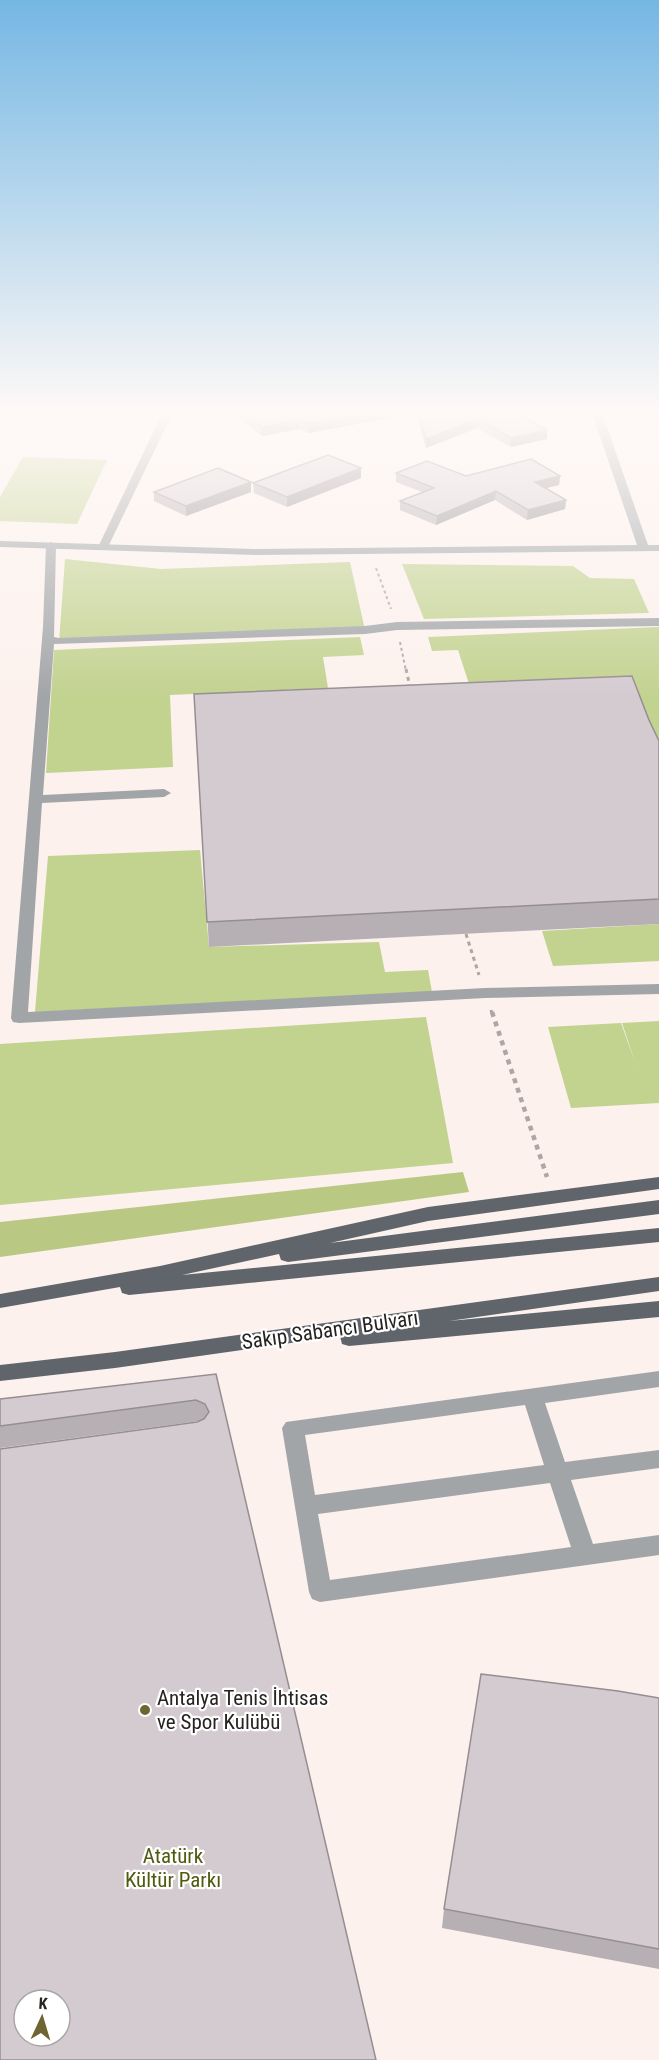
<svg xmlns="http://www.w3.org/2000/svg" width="659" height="2060" viewBox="0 0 659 2060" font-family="'Roboto Condensed',sans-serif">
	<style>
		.green { fill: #c2d28f }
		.forest { fill: #b9c984 }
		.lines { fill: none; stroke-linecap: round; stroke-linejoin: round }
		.path-far2 { stroke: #aea6a2; stroke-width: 2; stroke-dasharray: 3 3; stroke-linecap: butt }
		.path-far1 { stroke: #aea6a2; stroke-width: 3; stroke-dasharray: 4 4; stroke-linecap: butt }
		.path { stroke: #aea6a2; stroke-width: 4.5; stroke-dasharray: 5 5; stroke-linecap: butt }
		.service { fill: #a2a5a8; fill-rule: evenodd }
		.minor { fill: #a2a5a8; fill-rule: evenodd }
		.tertiary { fill: #a2a5a8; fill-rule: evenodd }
		.primary { fill: #5f656a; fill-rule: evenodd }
		.wall { fill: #b6afb4 }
		.shaded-wall { fill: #948e92 }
		.building { fill: #d4cbd1; stroke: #948e92; stroke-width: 1.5; fill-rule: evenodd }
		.poi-dot { fill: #6e6532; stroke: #fff; stroke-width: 2 }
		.labels { text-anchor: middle; stroke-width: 4.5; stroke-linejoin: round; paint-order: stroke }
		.near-street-label { font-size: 21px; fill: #272321; stroke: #fff }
		.near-poi-label { font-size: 21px; fill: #272321; stroke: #fff; text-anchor: start }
		.near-park-label { font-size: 21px; fill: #4f5b0e; stroke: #fff }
	</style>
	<rect width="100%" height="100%" fill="#fcf1ed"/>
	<path class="green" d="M23 457 107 460 77 524 0 521V497Z
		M65 559 161 569 350 562 365 630 59 642Z
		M402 564 573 566 590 578 634 579 649 613 424 619Z
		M659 627V743L470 687 458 650 432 651 428 637Z
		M360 637 364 655 323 657 328 688 170 695 173 767 46 773 54 650Z
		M200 850 209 947 379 942 385 972 428 970 432 992 35 1012 48 856Z
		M659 924V961L553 966 542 931Z
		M426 1017 453 1163 0 1205V1044Z
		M659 1021V1103L571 1108 548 1027 621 1023 636 1065 622 1023Z"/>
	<path class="forest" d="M463 1172 469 1192 0 1257V1222Z"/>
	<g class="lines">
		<path class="path-far2" d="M376 568 391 609
			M400 642 406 671"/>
		<path class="path-far1" d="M406 669 410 687
			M466 934 479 975
			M491 1010 492 1014"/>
		<path class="path" d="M492 1012 547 1177"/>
		<path class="service" d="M51 542 56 545 54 637 59 638 365 626 397 622 659 618V626L397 630 365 634 54 644 43 795 164 789 171 793 164 797 42 803 28 1012 485 988 659 984V994L485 998 19 1023 13 1022 11 1018 43 627 46 545Z
			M659 1371V1387L545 1403 565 1462 659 1450V1468L571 1480 593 1544 659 1535V1555L320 1602 312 1599 309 1592 282 1428 286 1422ZM525 1405 544 1465 315 1495 305 1435ZM550 1483 571 1547 330 1580 318 1514Z"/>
		<path class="minor" d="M164 410H174L108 547 103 550 99 549 98 547Z"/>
		<path class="tertiary" d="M591 410H601L648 545H659V551L255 555 0 547V541L255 549 637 545Z"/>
		<path class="primary" d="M659 1177V1189L428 1221 330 1243 659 1200V1214L288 1262 281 1260 279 1254 182 1275 659 1228V1242L129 1295 122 1293 120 1287 0 1308V1294L160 1266 428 1207Z
			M659 1277V1291L449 1321 659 1301V1317L349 1346 342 1344 340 1336 115 1368 0 1381V1365L115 1352Z"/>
	</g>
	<path class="wall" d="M229 410H405V415L309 433 299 429 262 436Z
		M415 410H511L547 439 511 447 477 428 426 448Z
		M654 410H659V419L653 416Z
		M361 468V478L287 507 254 493 253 483Z
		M396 473 466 476H560L559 485 546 488 566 500 565 509 527 520 495 500 436 525 400 510V501L422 492 396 482Z
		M154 492H251L186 516 154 501Z
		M194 694 649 720 659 741V924L209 947Z
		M216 1374 376 2060 197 1422 199 1421 0 1448V1399Z
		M659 1698V1969L442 1928 444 1909Z"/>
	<path class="shaded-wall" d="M384 410H405V415L309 433V424Z
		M478 419 477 428 426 448V439Z
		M299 420V429L262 436V427Z
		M547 430V439L511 447V438Z
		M361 468V478L287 507V497Z
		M560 476 559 485 534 491 535 482Z
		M251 482V492L186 516V506Z
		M496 491 495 500 436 525 437 516Z
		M566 500 565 509 527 520 528 510Z"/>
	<path class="building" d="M240 410H384L309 424 299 420 262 427Z
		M418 410H511L547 430 511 438 478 419 426 439Z
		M328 455 361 468 287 497 253 483Z
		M531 459 560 476 535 482 566 500 528 510 496 491 437 516 400 501 434 488 396 473 427 461 466 476Z
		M218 468 251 482 186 506 154 492Z
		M632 676 649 720 659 741V899L207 922 194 694Z
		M216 1374 376 2060H0V1449L197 1422 204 1419 209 1412 205 1404 196 1400 0 1426V1399ZM24 2000H60V2036H24Z
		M481 1674 618 1691 659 1698V1949L444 1909Z"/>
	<linearGradient id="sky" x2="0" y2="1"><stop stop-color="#75b7e3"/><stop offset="0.59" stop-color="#fef9f7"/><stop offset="1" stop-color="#fef9f7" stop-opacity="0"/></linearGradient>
	<rect width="659" height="698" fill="url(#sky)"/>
	<circle class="poi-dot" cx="145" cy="1710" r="6"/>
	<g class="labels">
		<g class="near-street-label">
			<text transform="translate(330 1330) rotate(-8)" y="7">Sakıp Sabancı Bulvarı</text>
		</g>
		<g class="near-poi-label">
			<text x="157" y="1705">Antalya Tenis İhtisas<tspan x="157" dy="24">ve Spor Kulübü</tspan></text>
		</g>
		<g class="near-park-label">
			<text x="173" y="1863">Atatürk<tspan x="173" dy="24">Kültür Parkı</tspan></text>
		</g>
	</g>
	<g transform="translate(42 2018) rotate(4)"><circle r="28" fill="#ffffff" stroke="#a9a7a6" stroke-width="1.5"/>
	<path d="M0-4.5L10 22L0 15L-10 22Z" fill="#6e6532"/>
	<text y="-9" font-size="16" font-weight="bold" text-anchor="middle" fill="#272321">K</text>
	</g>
</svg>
